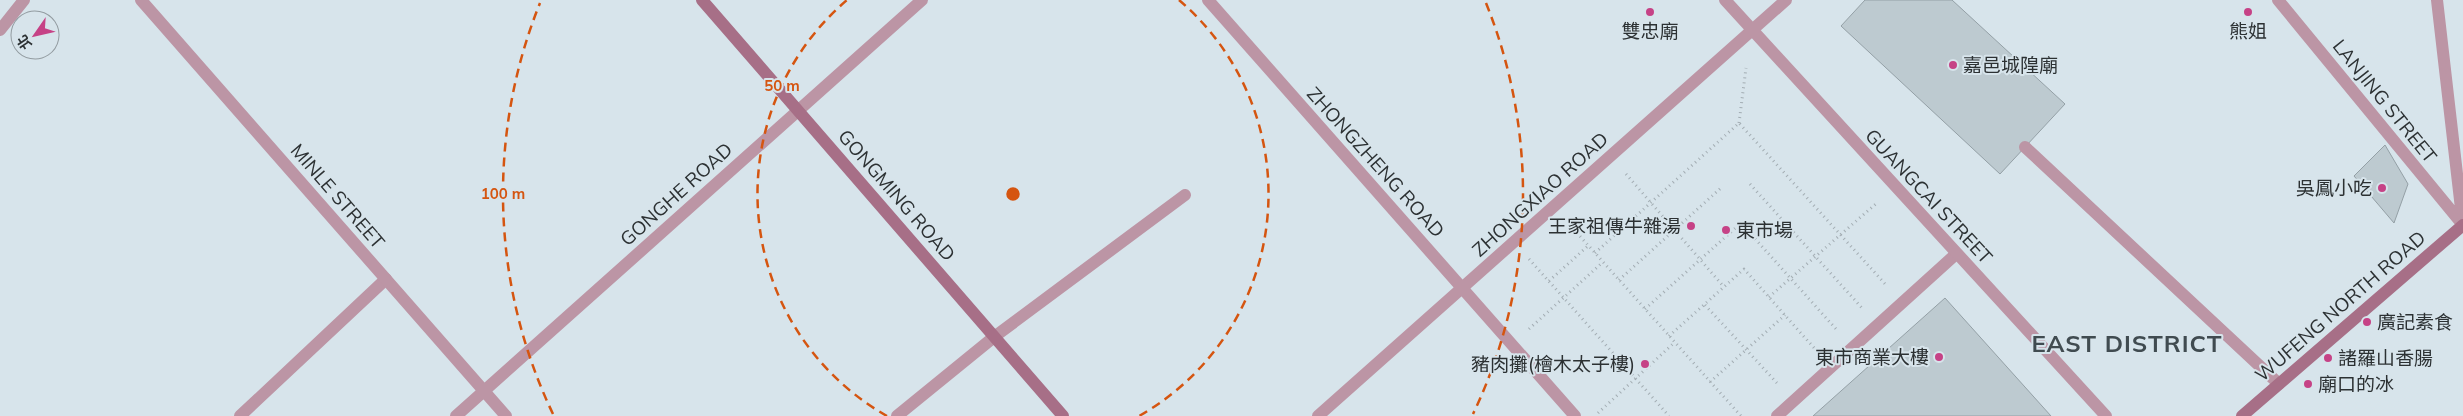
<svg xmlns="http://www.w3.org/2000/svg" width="2463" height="416" viewBox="0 0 2463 416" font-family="Mulish,'Noto Sans TC',sans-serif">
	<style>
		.building { fill: #bdcad0; stroke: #94a0a6 }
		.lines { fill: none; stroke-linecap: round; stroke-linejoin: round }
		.path { stroke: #a3adb3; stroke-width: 3; stroke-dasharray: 1 4; stroke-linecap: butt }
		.lane { stroke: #bc95a5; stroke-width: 12 }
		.street { stroke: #bc95a5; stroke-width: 12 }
		.secondary { stroke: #a76f87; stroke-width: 12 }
		.ring { fill: none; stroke: #d55510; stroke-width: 2.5; stroke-dasharray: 9 6 }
		.poi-dot { fill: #c64286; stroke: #d7e4eb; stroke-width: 2 }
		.labels { text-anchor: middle; stroke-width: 4; stroke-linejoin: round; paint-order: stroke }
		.poi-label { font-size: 19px; fill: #2c3133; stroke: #d7e4eb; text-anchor: start }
		.street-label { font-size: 19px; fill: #2c3133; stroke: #d7e4eb }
		.district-label { font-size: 24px; font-weight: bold; letter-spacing: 1px; fill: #404b50; stroke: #d7e4eb }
		.centre { fill: #d55510; stroke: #d7e4eb; stroke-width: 2.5 }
		.ring-label { font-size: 15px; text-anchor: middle; font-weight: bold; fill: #d55510; stroke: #d7e4eb; stroke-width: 4; stroke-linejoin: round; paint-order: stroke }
	</style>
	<rect width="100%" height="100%" fill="#d7e4eb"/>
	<path class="building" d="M1865 0H1952L2065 104 2000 174 1841 26Z
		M2385 145 2408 184 2394 223 2354 176Z
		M1945 298 2051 416H1813Z"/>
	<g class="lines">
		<path class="path" d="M1739 123 1746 68
			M1626 174 1724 287
			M1750 184 1862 308
			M1570 225 1741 416
			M1595 253 1739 123 1887 286
			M1529 259 1669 416
			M1619 280 1722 187
			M1549 281 1589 245
			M1769 297 1878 202
			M1705 305 1777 383
			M1645 309 1741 223 1836 329
			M1529 329 1603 262
			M1669 336 1744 269 1815 349
			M1710 382 1785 315
			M1598 413 1675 342"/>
		<path class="lane" d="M2025 147 2279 384
			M240 416 386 279
			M897 416 994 337 1185 195
			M1777 416 1956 254"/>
		<path class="street" d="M141 0 506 416
			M1208 0 1575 416
			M1725 0 2106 416
			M2278 0 2463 225
			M2437 0 2463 226
			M0 30 24 0
			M456 416 922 0
			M1318 416 1786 0"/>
		<path class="secondary" d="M702 0 1063 416
			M2242 416 2463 225"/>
	</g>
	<g class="ring">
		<path d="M887 416A255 255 0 0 1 847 0M1179 0A255 255 0 0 1 1139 416"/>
		<path d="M553 414A510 510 0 0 1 540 3M1486 3A510 510 0 0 1 1473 414"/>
	</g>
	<g class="poi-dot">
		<circle cx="1650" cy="12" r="5"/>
		<circle cx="2248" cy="12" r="5"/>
		<circle cx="1953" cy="65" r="5"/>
		<circle cx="2382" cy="188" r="5"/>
		<circle cx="1691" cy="226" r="5"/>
		<circle cx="1726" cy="230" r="5"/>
		<circle cx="2367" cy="322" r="5"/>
		<circle cx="1939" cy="357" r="5"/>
		<circle cx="2328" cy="358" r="5"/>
		<circle cx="1645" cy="364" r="5"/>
		<circle cx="2308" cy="384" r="5"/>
	</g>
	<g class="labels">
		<g class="poi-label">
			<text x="1650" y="38" text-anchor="middle">雙忠廟</text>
			<text x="2248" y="38" text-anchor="middle">熊姐</text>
			<text x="1963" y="72">嘉邑城隍廟</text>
			<text x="2372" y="195" text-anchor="end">吳鳳小吃</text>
			<text x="1681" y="233" text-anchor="end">王家祖傳牛雜湯</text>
			<text x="1736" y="237">東市場</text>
			<text x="2377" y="329">廣記素食</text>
			<text x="1929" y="364" text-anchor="end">東市商業大樓</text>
			<text x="2338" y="365">諸羅山香腸</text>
			<text x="1635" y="371" text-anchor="end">豬肉攤(檜木太子樓)</text>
			<text x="2318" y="391">廟口的冰</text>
		</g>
		<g class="street-label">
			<text transform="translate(2385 101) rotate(51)" y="7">LANJING STREET</text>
			<text transform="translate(1376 162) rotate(48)" y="7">ZHONGZHENG ROAD</text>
			<text transform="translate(676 194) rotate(-42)" y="7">GONGHE ROAD</text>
			<text transform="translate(1540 194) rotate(-42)" y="7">ZHONGXIAO ROAD</text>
			<text transform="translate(897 195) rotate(49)" y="7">GONGMING ROAD</text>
			<text transform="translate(338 196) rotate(49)" y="7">MINLE STREET</text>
			<text transform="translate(1929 196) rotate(47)" y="7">GUANGCAI STREET</text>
			<text transform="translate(2340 306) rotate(-41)" y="7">WUFENG NORTH ROAD</text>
		</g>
		<g class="district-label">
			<text x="2127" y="352">EAST DISTRICT</text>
		</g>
	</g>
	<circle cx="1013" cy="194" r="8" class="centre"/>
	<g class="ring-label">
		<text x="782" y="91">50 m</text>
		<text x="503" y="199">100 m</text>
	</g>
	<g transform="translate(35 35) rotate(236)"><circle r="24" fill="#d7e4eb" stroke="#939ca1"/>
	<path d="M0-4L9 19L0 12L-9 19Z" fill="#c64286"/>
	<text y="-8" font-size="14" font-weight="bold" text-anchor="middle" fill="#2c3133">北</text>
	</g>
</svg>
